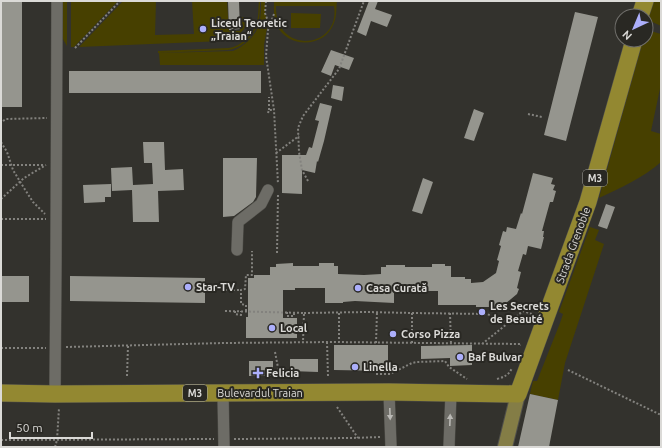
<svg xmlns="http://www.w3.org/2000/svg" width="662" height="448" viewBox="0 0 662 448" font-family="Ubuntu,sans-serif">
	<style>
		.green { fill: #474000; fill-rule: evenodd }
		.building { fill: #95958e }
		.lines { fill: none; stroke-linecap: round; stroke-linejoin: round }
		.minor-casing { stroke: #51504b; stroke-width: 12 }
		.major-casing { stroke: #51504b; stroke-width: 16 }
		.highway-casing { stroke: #51504b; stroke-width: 18 }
		.path { stroke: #83827e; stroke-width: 2; stroke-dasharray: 2 2; stroke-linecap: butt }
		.minor { stroke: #6d6c66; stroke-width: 11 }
		.major { stroke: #847d46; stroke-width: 14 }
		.highway { stroke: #938831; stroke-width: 17 }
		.oneway { fill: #bab9b5 }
		.poi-dot { fill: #acaffb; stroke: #292823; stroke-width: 1.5 }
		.labels { text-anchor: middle; stroke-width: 4; stroke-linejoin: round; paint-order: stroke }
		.shield { fill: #292823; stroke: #a6a5a1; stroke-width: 1 }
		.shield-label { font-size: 10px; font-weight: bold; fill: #dbdad7 }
		.poi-label { font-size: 11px; font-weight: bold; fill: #dbdad7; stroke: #292823; text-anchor: start }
		.street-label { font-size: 11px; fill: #dbdad7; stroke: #292823 }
	</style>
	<rect width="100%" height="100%" fill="#33322d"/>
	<path class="green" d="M60 1H67V46L64 41 61 35Z
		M71 1H118L74 47H71Z
		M123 1H156L155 35 194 34 192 1H227L229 31H240L241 17H249C245 32 238 37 223 41L79 47Z
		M259 1H260C260 9 260 16 258 24 254 36 241 49 228 50L158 53V51L228 48C241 47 255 33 257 21 259 14 258 7 259 1Z
		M261 1H265V13L268 22 264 45V65H160L159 53 233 51C244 47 257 34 259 24 261 16 261 9 261 1Z
		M274 1H337C336 8 337 16 334 23 325 48 289 49 277 26 273 18 274 9 274 1ZM276 6H334C341 49 275 56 276 6Z
		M653 1H661V26L648 20Z
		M291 13 321 14 320 28H291Z
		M647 32H654L661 34V84L651 131 661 134V162C643 178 620 188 599 198L643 40H646V33Z
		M590 227 599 230 595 240 604 244 565 363 558 400 530 394 533 381H537L560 323 563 314 559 312Z"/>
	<path class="building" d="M1 1H22V107H2Z
		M228 1H239L240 29 229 30Z
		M369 1H378L375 9 392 15 387 27 371 21 366 36 357 32Z
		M575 12 598 17 566 141 544 135Z
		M331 50 354 58 349 70 335 65 331 76 321 72Z
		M69 71H261V93H69Z
		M333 85 344 87 342 101 331 98Z
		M320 103 332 106 324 141 318 162 317 161 315 173 302 170V194L282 193V155H306L309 147 312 148 319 121 315 120Z
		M474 109 484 113 474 141 464 138Z
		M143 142H164L165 170 183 169 184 190 158 191 159 222H133L132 190 112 191 111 168 132 167 133 185 153 184 152 163H144Z
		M223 158H257L256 197 253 202 234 216 223 217Z
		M533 173 553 178 551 184 555 185 553 190 556 191 553 202H550L542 231H544L543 237H544L541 249 528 246 526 255 523 254 518 271 521 272 517 288 519 289 517 294 500 308H494V307H476V305H438V291H427V288H405V290H394V303L355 301 343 302V303H325V288H295V290H283V318H297V338H246V317H248V278H254V275H270V267H276V264L293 263V266H319V263H334V266H338V274L364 275 381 274V267H386V265H405V267H432V264H445V266H451V277H465V279H471V283L483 282 496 273 499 261 497 260 501 246 499 245 503 231 506 232 507 227 516 229 521 213 522 214Z
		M423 178 433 182 422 214 412 211Z
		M111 184V197H105V202L84 203 83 185Z
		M606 204 615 207 607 229 598 226Z
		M1 276H29V302H1Z
		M70 276 205 278V303L70 301Z
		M334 345H388V371L334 370Z
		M472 345V365L450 366V358L421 359V346Z
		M290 359H318V372L290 371Z
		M249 361H273V376H249Z
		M530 394 558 400 549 447H518Z"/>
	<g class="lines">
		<g class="minor-casing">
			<path id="minor" d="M237 250 238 222 261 204 268 190
				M389 392 391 447
				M223 393 224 447
				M55 394 56 260 57 1
				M449 447 451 393"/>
		</g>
		<g class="major-casing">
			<path id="major" d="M505 447 518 394"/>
		</g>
		<g class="highway-casing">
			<path id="highway" d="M640 16 645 1
				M1 393 55 394 389 392 518 394 588 202 634 40"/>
		</g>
		<path class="path" d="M266 1 265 13 269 24
			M274 14 268 30 266 56 274 110 278 184
			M75 48 120 1
			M269 110V97
			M268 113 269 110H274
			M528 114 542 117
			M3 121 6 119 47 118
			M1 142 7 152 13 170 24 188 33 202 45 214
			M276 153 299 136
			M1 165H45
			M308 181 302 170 299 152 298 128 303 116 339 69 364 1
			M1 199 24 178 46 165
			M1 219H46
			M277 253 278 195
			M225 290H241
			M225 311 304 313 303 342
			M235 311V314L241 315V311
			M246 311V305L241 304V290L245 289 246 275H252V251
			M287 312V316H294V313
			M304 313 367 312 412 313V343
			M339 313V342
			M412 313 487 314 508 323
			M450 313 451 344
			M327 342 328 376
			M376 343 377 312
			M482 344 523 311 532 314 531 316
			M66 347 224 343 333 342 521 344 520 345
			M1 348H46
			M275 352 280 378
			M568 370 661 415
			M376 374H390L412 363 417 362 445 361 449 367 467 379
			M127 376 128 346
			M497 379C504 377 509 375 512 368
			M337 407 358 438
			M234 439 352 438 380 437
			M1 440 214 439
			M55 447 57 440 59 408"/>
		<use href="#minor" class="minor"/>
		<use href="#major" class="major"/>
		<use href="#highway" class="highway"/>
	</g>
	<defs><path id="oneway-solid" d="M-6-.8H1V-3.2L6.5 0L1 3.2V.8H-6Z"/></defs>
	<g class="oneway">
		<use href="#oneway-solid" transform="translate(390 414) rotate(88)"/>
		<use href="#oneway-solid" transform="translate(450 420) rotate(-88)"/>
	</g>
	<g class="poi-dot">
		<circle cx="203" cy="29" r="4"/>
		<circle cx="188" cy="287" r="4"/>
		<circle cx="358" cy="288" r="4"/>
		<circle cx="482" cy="312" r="4"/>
		<circle cx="272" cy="328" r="4"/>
		<circle cx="393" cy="334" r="4"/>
		<circle cx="460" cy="357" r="4"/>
		<circle cx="355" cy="367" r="4"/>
		<path d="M256 367h4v4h4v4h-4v4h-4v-4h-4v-4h4z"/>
	</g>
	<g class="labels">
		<g class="shield">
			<rect x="583" y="170" width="24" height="16" rx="3"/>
			<rect x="183" y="385" width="24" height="16" rx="3"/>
		</g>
		<g class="shield-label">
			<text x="595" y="182">M3</text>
			<text x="195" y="397">M3</text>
		</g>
		<g class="poi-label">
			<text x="211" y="27">Liceul Teoretic<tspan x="211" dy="13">„Traian“</tspan></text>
			<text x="196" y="291">Star-TV</text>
			<text x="366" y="292">Casa Curată</text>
			<text x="490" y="310">Les Secrets<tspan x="490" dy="13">de Beauté</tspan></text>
			<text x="280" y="332">Local</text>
			<text x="401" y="338">Corso Pizza</text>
			<text x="468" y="361">Baf Bulvar</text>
			<text x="363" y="371">Linella</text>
			<text x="266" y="377">Felicia</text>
		</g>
		<g class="street-label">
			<text transform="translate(573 245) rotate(-70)" y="4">Strada Grenoble</text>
			<text x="260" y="397">Bulevardul Traian</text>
		</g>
	</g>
	<rect width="662" height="448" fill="none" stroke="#dbdad7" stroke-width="4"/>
	<g transform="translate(634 28) rotate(224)"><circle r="19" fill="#292823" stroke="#706f6b"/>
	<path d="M0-3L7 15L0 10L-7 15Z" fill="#acaffb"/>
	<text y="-6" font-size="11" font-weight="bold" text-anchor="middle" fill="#dbdad7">N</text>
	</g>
	<path d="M10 432v6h82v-6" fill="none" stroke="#dbdad7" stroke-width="2"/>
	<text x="16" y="432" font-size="12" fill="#dbdad7" stroke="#292823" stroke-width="3" paint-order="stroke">50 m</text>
</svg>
